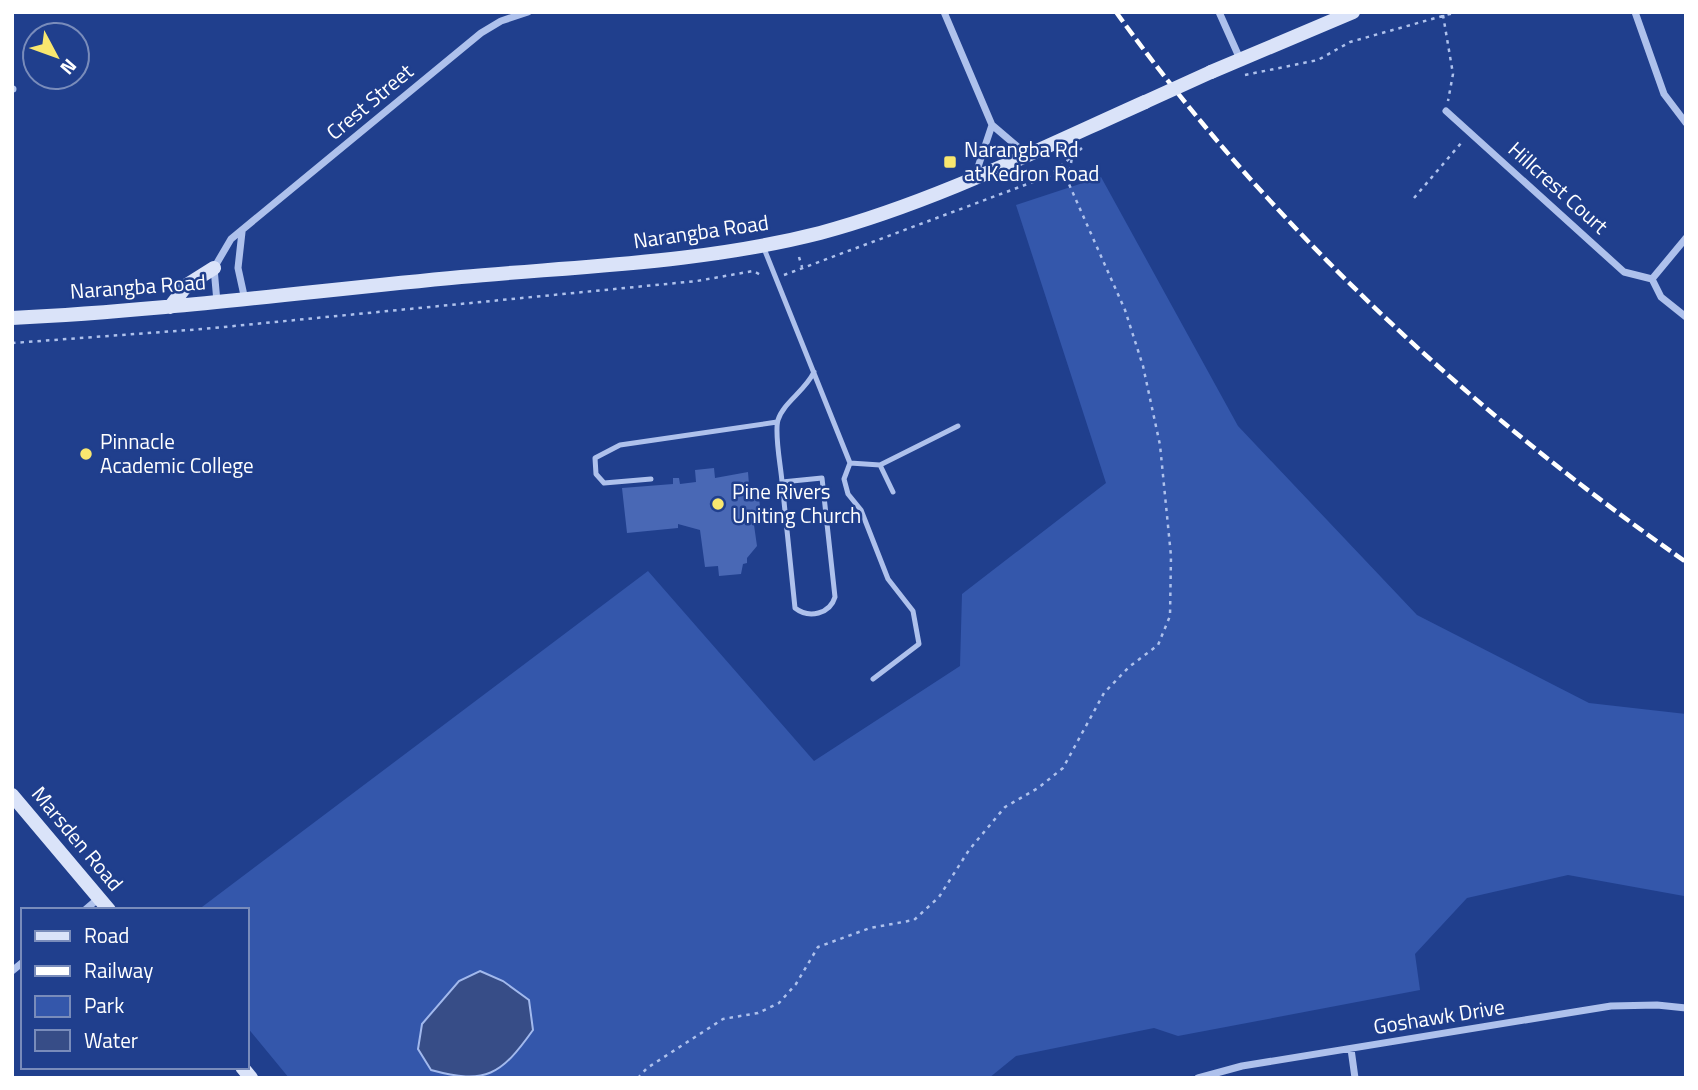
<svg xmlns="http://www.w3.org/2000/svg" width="1698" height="1090" viewBox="0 0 1698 1090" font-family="'Titillium Web',sans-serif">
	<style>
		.green { fill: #3457ab }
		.water { fill: #374d87; stroke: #a2b9ed; stroke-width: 2 }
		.building { fill: #4968b5 }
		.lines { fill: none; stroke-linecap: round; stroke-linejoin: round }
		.path { stroke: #aec1ec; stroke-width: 2.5; stroke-dasharray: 3.5 5; stroke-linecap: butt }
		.lane { stroke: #aec1ec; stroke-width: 5 }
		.street { stroke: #aec1ec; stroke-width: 7 }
		.secondary { stroke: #dae3f9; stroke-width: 14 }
		.rail { stroke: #fff; stroke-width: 4.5; stroke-dasharray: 12 5; stroke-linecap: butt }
		.secondary-bridge { stroke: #dae3f9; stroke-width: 14 }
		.poi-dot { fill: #f9e76f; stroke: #203f8d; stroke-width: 2.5 }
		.labels { text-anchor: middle; stroke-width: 5; stroke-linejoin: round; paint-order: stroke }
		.street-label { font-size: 21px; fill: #fff; stroke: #203f8d }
		.poi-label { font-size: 21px; fill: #fff; stroke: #203f8d; text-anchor: start }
	</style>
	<rect width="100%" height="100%" fill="#203f8d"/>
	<path class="green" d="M1101 177 1238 426 1417 615 1589 703 1686 714V981L1684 896 1568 875 1467 898 1415 954 1420 990 1178 1036 1154 1028 1016 1056 989 1078H289L247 1027V910H198L648 571 814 761 960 666 962 594 1106 483 1016 205Z"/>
	<path class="water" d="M480 971 503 981 529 1000 533 1030C501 1075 486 1085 431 1070L418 1049 422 1024 459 981Z"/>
	<path class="building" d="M714 468 715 478 748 472 750 498 759 497 761 517 753 518 757 546 747 558V563L743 564 741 574 719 576 718 566 705 567 700 530 678 524V528L627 533 622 488 673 484V478H679L680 484 696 482 695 470Z"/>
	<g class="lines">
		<path class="path" d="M1443 15 1453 74 1448 101
			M1245 75 1318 60 1350 42 1457 12
			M1054 173 1066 181
			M1414 198 1462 142
			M799 257 802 267
			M784 275 1049 176 1082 148
			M12 343 203 329 697 281 753 271 763 276
			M638 1078 647 1068 723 1019 758 1013 779 1003 796 984 818 947 870 928 914 920 939 897 969 850 1005 807 1038 788 1063 768 1104 693 1129 667 1158 645 1170 616 1171 556 1160 445 1143 366 1125 310 1068 182 1072 157"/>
		<path class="lane" d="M763 246 850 463 844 479 848 494 861 510 888 579 913 611 919 644 873 679
			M850 463 880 465 893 492
			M880 465 958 426
			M651 479 604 483 596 474 595 458 620 445 777 422
			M782 482 795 608C809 619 830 614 835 597L822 478 782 482C781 467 774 433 778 420 783 403 805 391 814 372"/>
		<path class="street" d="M944 12 992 125 1026 154
			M1219 12 1240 59
			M1635 12 1664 94 1686 123
			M12 89H13
			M1446 111 1624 272 1652 279
			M975 176 992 125
			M242 232 238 268 245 300
			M1652 279 1686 238
			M1652 279 1661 297 1686 317
			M217 302 214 268 231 239 481 33 501 21 528 12
			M85 910 99 898
			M12 971 23 962
			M1351 1049 1355 1078
			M1198 1078 1242 1066 1611 1006 1657 1005 1686 1008"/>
		<path class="secondary" d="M1211 72 1353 12
			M170 307 187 285 214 268
			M12 318C162 311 311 291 461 277 582 266 702 263 820 233 932 203 1040 149 1145 102
			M12 795 109 910
			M242 1067 251 1078"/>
		<path class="rail" d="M1116 12C1272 228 1468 409 1686 562"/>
		<path class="secondary-bridge" d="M1145 102 1211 72"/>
	</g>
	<g class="poi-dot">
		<rect x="943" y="155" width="14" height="14" rx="3.5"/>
		<circle cx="86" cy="454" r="7"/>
		<circle cx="718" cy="504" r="7"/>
	</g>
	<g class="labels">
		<g class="street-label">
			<text transform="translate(370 102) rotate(-40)" y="7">Crest Street</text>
			<text transform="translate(1558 188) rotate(42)" y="7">Hillcrest Court</text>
			<text transform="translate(701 232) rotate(-8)" y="7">Narangba Road</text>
			<text transform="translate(138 287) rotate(-4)" y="7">Narangba Road</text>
			<text transform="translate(77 839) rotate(50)" y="7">Marsden Road</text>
			<text transform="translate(1439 1017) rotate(-9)" y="7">Goshawk Drive</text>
		</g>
		<g class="poi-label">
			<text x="964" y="157">Narangba Rd<tspan x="964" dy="24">at Kedron Road</tspan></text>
			<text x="100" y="449">Pinnacle<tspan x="100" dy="24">Academic College</tspan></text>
			<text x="732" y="499">Pine Rivers<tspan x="732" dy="24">Uniting Church</tspan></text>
		</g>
	</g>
	<rect width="1698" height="1090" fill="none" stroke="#ffffff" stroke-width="28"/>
	<rect x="21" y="908" width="228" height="161" fill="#203f8d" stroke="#798cbb" stroke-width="2"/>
	<rect x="35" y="931" width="35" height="10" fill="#dae3f9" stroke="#798cbb" stroke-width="2"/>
	<text x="84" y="943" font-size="21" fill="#ffffff">Road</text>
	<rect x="35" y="966" width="35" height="10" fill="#ffffff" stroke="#798cbb" stroke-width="2"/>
	<text x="84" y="978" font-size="21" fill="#ffffff">Railway</text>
	<rect x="35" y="996" width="35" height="21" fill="#3457ab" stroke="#798cbb" stroke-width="2"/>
	<text x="84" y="1013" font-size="21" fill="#ffffff">Park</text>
	<rect x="35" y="1030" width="35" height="21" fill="#374d87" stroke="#798cbb" stroke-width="2"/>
	<text x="84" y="1048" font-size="21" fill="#ffffff">Water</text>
	<g transform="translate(56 56) rotate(131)"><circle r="33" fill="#203f8d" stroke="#798cbb" stroke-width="2"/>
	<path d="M0-5L12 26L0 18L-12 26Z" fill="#f9e76f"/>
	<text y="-10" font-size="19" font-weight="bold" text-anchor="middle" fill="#ffffff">N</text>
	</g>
</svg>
